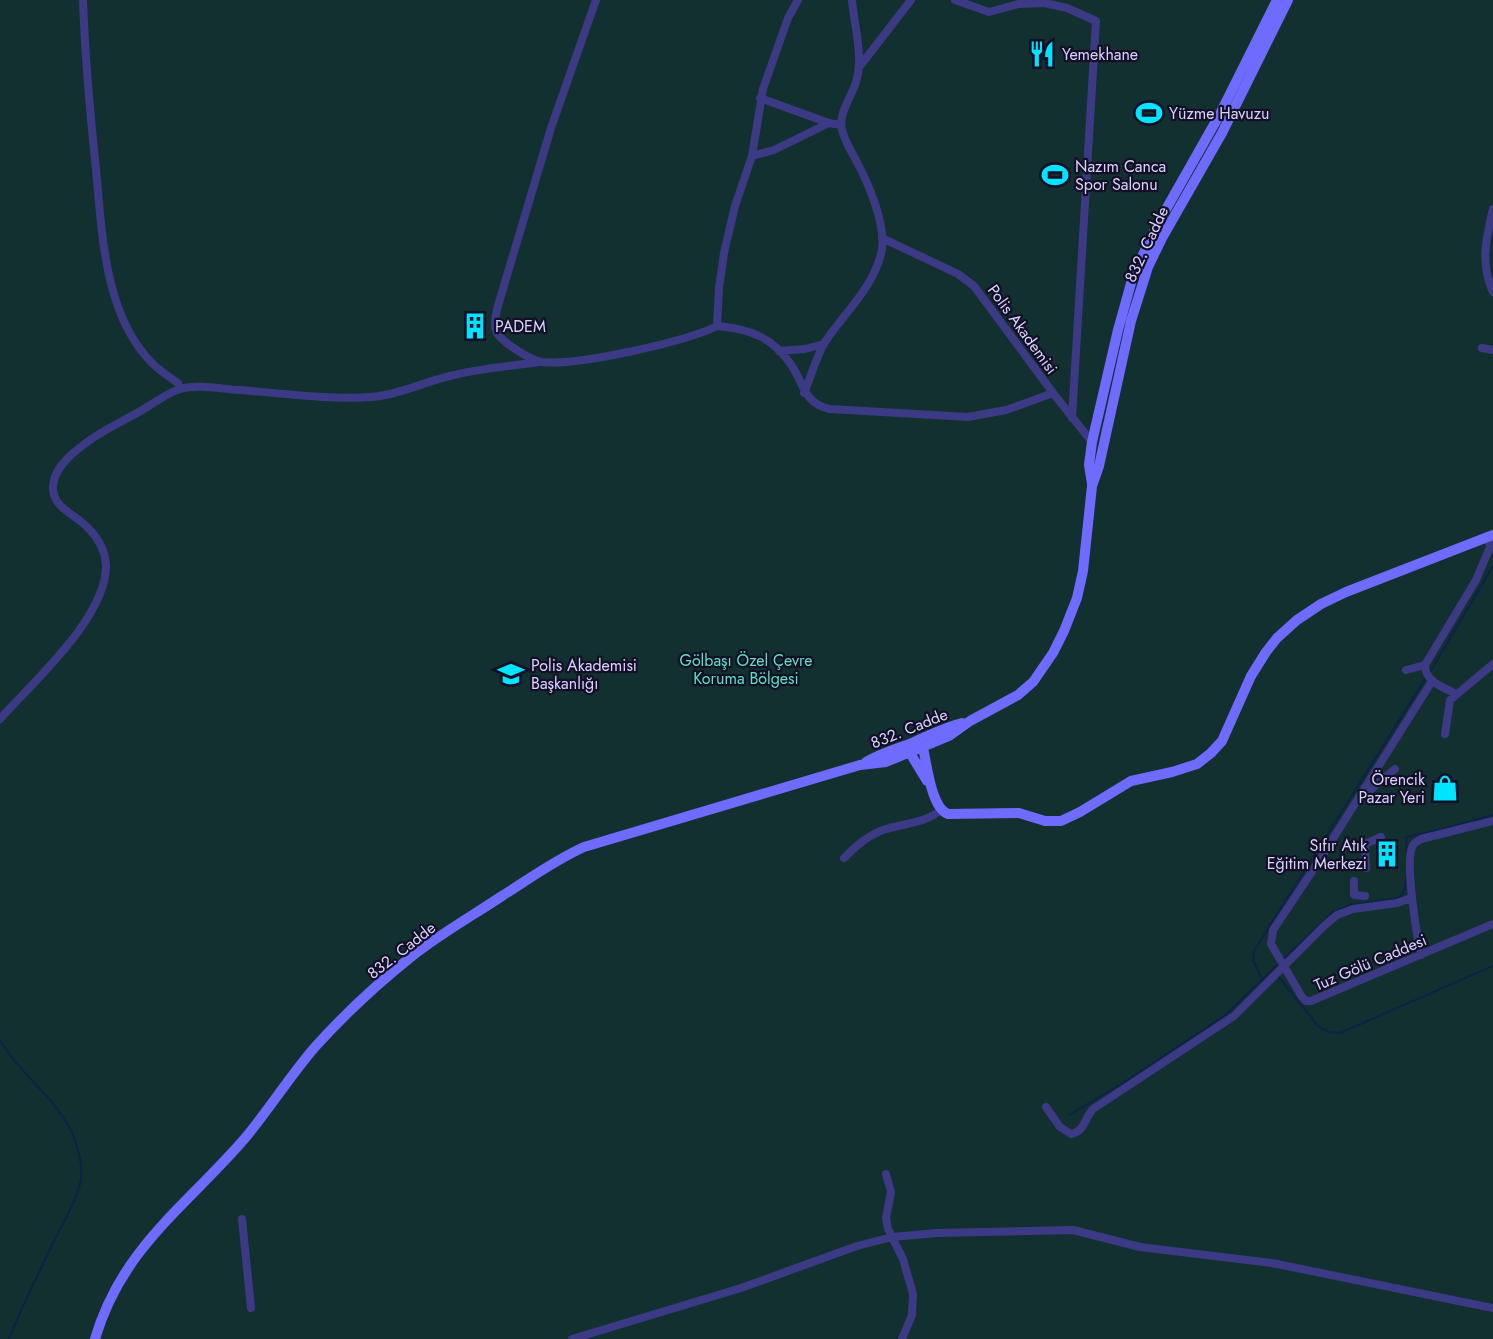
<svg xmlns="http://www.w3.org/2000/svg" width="1493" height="1339" viewBox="0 0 1493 1339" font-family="Jost,sans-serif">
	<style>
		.green { fill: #12302f }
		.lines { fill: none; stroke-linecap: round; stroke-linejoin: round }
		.stream { stroke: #0c2248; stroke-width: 2 }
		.street { stroke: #3d3a85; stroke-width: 8 }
		.secondary { stroke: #6f6bff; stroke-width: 10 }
		.labels { text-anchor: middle; stroke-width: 4.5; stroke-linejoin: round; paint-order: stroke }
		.poi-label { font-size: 16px; fill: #d9d4ff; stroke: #130f26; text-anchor: start }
		.street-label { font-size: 16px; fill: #d9d4ff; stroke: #130f26 }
		.park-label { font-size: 16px; fill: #5fe0c0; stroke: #130f26 }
	</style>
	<rect width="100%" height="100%" fill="#130f26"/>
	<path class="green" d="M0 0H1493V1339H0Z"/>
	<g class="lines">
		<path class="stream" d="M1430 672 1493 566
			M1407 852 1406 837 1439 830 1493 815
			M1278 976 1319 1027 1329 1032 1340 1033 1493 966
			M1263 981 1253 960 1254 951 1427 676
			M0 1040C20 1075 56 1097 73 1135 78 1147 83 1167 81 1180 76 1202 63 1223 53 1243 38 1275 22 1306 9 1339
			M1069 1115 1123 1083 1224 1016 1333 912 1350 905 1399 898 1404 891 1407 876"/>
		<path class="street" d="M83 0C85 57 90 113 96 169 102 232 104 315 152 363 160 371 169 377 178 383
			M596 0 551 128 497 309C496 316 493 325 496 331 501 342 530 360 542 362 577 366 685 342 717 326
			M955 0 989 12 1018 4 1045 3 1067 8 1096 21 1072 418
			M860 66 911 0
			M760 98 829 123 841 125
			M752 156 774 150 829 123
			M1493 209C1486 238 1480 264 1493 292
			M882 238 958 274 974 286 1053 393 1092 442
			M717 326C750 329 773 337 792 366 804 385 805 404 830 409L968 417 1006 410 1053 393
			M717 326 719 288 724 253 735 206 752 156 763 89 788 18 798 0
			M1482 348 1493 350
			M779 351 805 349 824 344
			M804 393C811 377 816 357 825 342 845 312 872 289 881 254 888 229 869 185 857 162 852 152 844 141 842 129 838 114 852 96 856 82 864 56 854 26 852 0
			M1406 670 1425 665
			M1432 681 1317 864 1273 930 1271 944 1302 997 1306 1001H1311L1493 924
			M1456 694C1443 687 1425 682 1425 665L1476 580 1490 547 1488 537
			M0 719C33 682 107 617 106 565 105 550 98 538 89 529 76 514 51 508 53 485 55 465 77 449 93 438 109 427 127 419 144 409 156 402 167 393 180 389 198 384 221 389 239 390 282 393 327 400 371 397 399 395 426 381 454 375 482 368 511 366 539 362
			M1445 734 1450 700 1493 664
			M1361 798 1395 769
			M844 858C856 846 867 836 883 830 903 823 924 824 941 810
			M1366 868 1365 844 1381 837
			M1354 881V895L1365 896
			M1421 955C1417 936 1404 860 1413 845 1415 842 1418 841 1421 839L1493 821
			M1046 1107 1060 1127 1071 1134C1085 1131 1084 1119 1093 1109L1234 1016 1324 926 1337 915 1353 909 1397 903 1411 898
			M886 1174 891 1192 886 1218 888 1229 903 1259 913 1294 912 1315 902 1339
			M242 1219 251 1308
			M572 1339 741 1288 857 1246 892 1237 937 1233 1073 1230 1140 1247 1272 1263 1493 1308"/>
		<path class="secondary" d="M1092 484 1089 465 1092 442 1118 330 1133 276 1156 227 1220 114 1277 0
			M918 740 923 748C927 764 931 808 948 814L1019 813 1045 821H1061L1080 812 1131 781 1172 772 1197 764 1211 753 1222 741 1251 676 1266 652 1277 638 1297 620 1321 604 1346 592 1493 535
			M910 747V753L927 781
			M866 762C881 753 897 749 914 742 930 735 945 727 962 723
			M95 1339C122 1247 187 1206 246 1137 270 1108 290 1076 315 1047 344 1015 377 984 411 957 440 934 472 916 502 896 529 879 555 860 584 847L860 765 886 762 949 736 970 721 1018 695 1033 682 1053 653 1064 631 1077 598 1083 571 1092 486 1099 466 1131 321 1148 267 1162 238 1222 133 1288 0"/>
	</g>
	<defs>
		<g id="restaurant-bare" transform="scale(2.07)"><path d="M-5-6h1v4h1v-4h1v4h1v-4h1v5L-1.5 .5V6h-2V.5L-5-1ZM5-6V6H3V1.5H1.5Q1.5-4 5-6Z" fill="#00e5ff" stroke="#130f26" stroke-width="2.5" paint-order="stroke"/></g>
		<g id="stadium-bare" transform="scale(2.07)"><path d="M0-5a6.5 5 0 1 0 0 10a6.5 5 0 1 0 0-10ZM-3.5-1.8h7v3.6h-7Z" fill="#00e5ff" stroke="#130f26" stroke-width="2.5" paint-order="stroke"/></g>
		<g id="building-bare" transform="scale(2.07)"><path d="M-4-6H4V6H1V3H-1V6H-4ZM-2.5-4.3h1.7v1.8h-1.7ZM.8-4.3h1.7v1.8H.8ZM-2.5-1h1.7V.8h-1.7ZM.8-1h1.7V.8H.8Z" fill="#00e5ff" stroke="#130f26" stroke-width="2.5" paint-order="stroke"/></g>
		<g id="university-bare" transform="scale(2.07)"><path d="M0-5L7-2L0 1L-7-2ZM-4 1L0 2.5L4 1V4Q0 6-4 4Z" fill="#00e5ff" stroke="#130f26" stroke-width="2.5" paint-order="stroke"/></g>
		<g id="shop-bare" transform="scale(2.07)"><path d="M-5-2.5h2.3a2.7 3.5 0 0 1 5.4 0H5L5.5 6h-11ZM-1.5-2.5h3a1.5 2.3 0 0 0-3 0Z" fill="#00e5ff" stroke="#130f26" stroke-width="2.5" paint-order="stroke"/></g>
	</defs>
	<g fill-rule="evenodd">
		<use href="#restaurant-bare" x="1042" y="54"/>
		<use href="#stadium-bare" x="1149" y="113"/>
		<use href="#stadium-bare" x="1055" y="175"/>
		<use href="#building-bare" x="475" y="326"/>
		<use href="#university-bare" x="511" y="674"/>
		<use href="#shop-bare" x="1445" y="788"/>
		<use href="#building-bare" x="1387" y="854"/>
	</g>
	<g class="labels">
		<g class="poi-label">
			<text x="1062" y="60">Yemekhane</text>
			<text x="1169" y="119">Yüzme Havuzu</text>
			<text x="1075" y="172">Nazım Canca<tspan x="1075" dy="18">Spor Salonu</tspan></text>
			<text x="495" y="332">PADEM</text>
			<text x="531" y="671">Polis Akademisi<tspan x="531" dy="18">Başkanlığı</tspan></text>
			<text x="1425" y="785" text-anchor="end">Örencik<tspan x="1425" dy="18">Pazar Yeri</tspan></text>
			<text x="1367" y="851" text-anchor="end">Sıfır Atık<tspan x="1367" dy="18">Eğitim Merkezi</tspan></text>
		</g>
		<g class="street-label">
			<text transform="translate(1146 244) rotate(-65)" y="6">832. Cadde</text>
			<text transform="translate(1023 329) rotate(54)" y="6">Polis Akademisi</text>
			<text transform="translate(909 728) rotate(-22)" y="6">832. Cadde</text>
			<text transform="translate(401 950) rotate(-38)" y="6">832. Cadde</text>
			<text transform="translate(1370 962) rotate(-23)" y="6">Tuz Gölü Caddesi</text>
		</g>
		<g class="park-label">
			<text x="746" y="666">Gölbaşı Özel Çevre<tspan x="746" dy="18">Koruma Bölgesi</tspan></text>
		</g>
	</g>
</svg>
